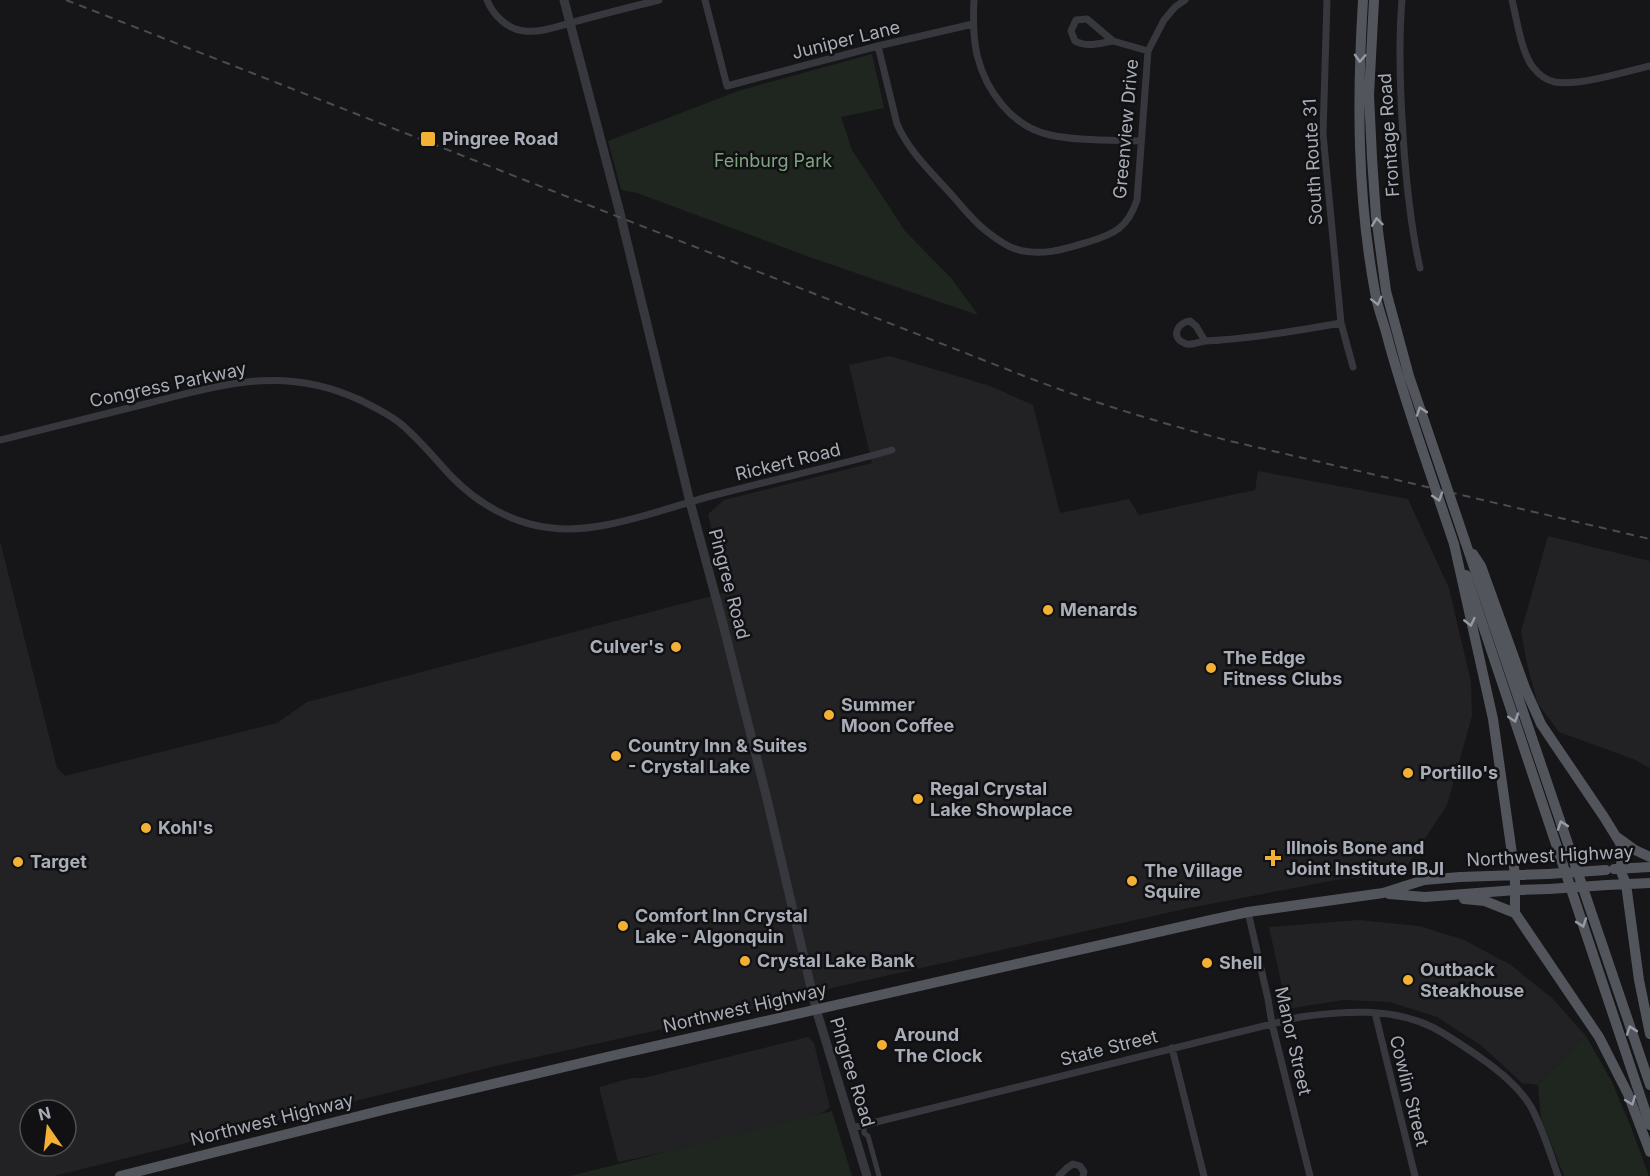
<svg xmlns="http://www.w3.org/2000/svg" width="1650" height="1176" viewBox="0 0 1650 1176" font-family="Inter,sans-serif">
	<style>
		.built { fill: #222225; fill-rule: evenodd }
		.green { fill: #1e261f }
		.lines { fill: none; stroke-linecap: round; stroke-linejoin: round }
		.pedestrian { stroke: #37383d; stroke-width: 5 }
		.minor { stroke: #37383d; stroke-width: 7 }
		.tertiary { stroke: #37383d; stroke-width: 9 }
		.primary { stroke: #53555c; stroke-width: 10 }
		.rail { stroke: #4a4c52; stroke-width: 2; stroke-dasharray: 8 6; stroke-linecap: butt }
		.primary-bridge { stroke: #53555c; stroke-width: 10 }
		.oneway { stroke: #979ba6 }
		.poi-dot { fill: #f2b134; stroke: #111113; stroke-width: 2 }
		.labels { text-anchor: middle; stroke-width: 5; stroke-linejoin: round; paint-order: stroke }
		.street-label { font-size: 18px; fill: #a8adb8; stroke: #111113 }
		.poi-label { font-size: 18px; font-weight: bold; fill: #a8adb8; stroke: #111113; text-anchor: start }
		.park-label { font-size: 18px; fill: #7fa381; stroke: #111113 }
	</style>
	<rect width="100%" height="100%" fill="#161618"/>
	<path class="built" d="M890 356 990 386 1033 405 1060 513 1129 499 1139 515 1255 490 1258 471 1408 499 1449 588 1471 682 1472 716 1447 805 1401 875 1341 879 1189 908 836 987 785 1002 500 1065 54 1176H0V541L57 768 65 776 277 723 307 702 727 592 708 514 724 500 872 463 849 365ZM30 1110H66V1146H30Z
		M1548 536 1650 561V768L1633 759 1559 732 1538 704 1528 668 1521 632Z
		M1359 920 1419 926 1464 940 1511 965 1553 999 1586 1036 1577 1043 1538 1085 1522 1083 1482 1046 1437 1017 1390 1002 1343 1000 1287 1009 1269 927Z
		M808 1037 814 1043 830 1107 824 1112 804 1119 705 1144 618 1162 599 1087 632 1078H643Z"/>
	<path class="green" d="M872 54 884 108 841 117 852 150 905 231 952 279 978 315 815 259 637 193 621 190 608 141 738 91Z
		M1586 1036 1612 1082 1631 1127 1649 1176H1564L1541 1118 1538 1085 1577 1043Z
		M832 1111 852 1176H570Z"/>
	<g class="lines">
		<path class="pedestrian" d="M864 1125V1133L868 1136 879 1176"/>
		<path class="minor" d="M487 0C493 15 507 29 524 31 542 33 558 26 574 22 602 14 631 7 659 0
			M705 0 727 86 878 46 973 24
			M974 0C973 18 973 37 977 55 986 91 1012 127 1050 135 1079 141 1111 140 1141 141
			M1327 0 1323 134 1341 323 1353 367
			M1402 0C1398 45 1400 89 1403 135 1406 180 1410 224 1420 268
			M1512 0C1517 20 1521 50 1532 66 1538 74 1545 80 1555 82 1580 86 1624 72 1650 66
			M1113 41C1100 43 1087 48 1075 41L1071 31 1076 20 1087 19 1113 41 1148 51
			M878 46 897 124C908 150 931 172 950 193 961 205 972 220 985 230 994 237 1005 246 1016 249 1041 257 1065 249 1088 242 1115 234 1128 227 1137 200L1148 51 1164 20 1175 7 1185 0
			M1205 341 1196 326 1190 321C1178 322 1170 337 1184 343 1191 347 1199 341 1206 341 1211 340 1216 341 1220 340 1261 337 1302 330 1341 323
			M0 440C48 428 96 416 145 404 222 385 283 364 360 400 374 407 389 414 401 424 420 440 435 459 451 476 478 504 513 524 552 528 601 534 663 509 711 496 771 480 832 467 892 450
			M1248 912 1268 999 1272 1024 1310 1176
			M1375 1013 1415 1176
			M1172 1048 1204 1176
			M852 1128 1300 1017C1344 1011 1391 1007 1432 1027 1448 1035 1463 1046 1478 1056 1497 1069 1520 1088 1531 1107 1543 1129 1550 1153 1558 1176
			M1059 1176 1067 1168 1073 1164 1080 1166 1084 1172 1083 1176"/>
		<path class="tertiary" d="M564 0 620 213 690 502 723 624 767 799 816 1009 867 1176"/>
		<path class="primary" d="M1363 0C1357 98 1357 195 1375 292 1377 305 1382 318 1386 332 1396 371 1409 410 1422 449
			M1374 0 1369 95 1372 158 1376 216 1386 291 1409 376 1440 467
			M1465 541 1650 1085
			M1454 544 1493 719 1515 875V913L1599 1037 1628 1094 1650 1152
			M1473 554 1481 566 1525 688 1541 724 1604 817 1620 843 1623 855 1620 869 1626 884 1639 980 1650 1034
			M1466 575 1650 1125
			M1617 837 1635 850 1650 857
			M1614 869 1650 867
			M1607 885 1650 883
			M1389 894 1425 897 1516 890 1549 889
			M1464 899 1485 901 1515 913
			M120 1176 391 1108 611 1056 1211 920 1248 912 1383 893 1424 880 1460 877 1548 874"/>
		<path class="rail" d="M66 0 1024 376C1091 402 1160 423 1230 441L1650 539"/>
		<path class="primary-bridge" d="M1422 449 1454 544
			M1440 467 1465 541
			M1548 874 1606 870
			M1549 889 1607 885"/>
	</g>
	<defs><path id="oneway-chevron" d="M-2-3.5L2.5 0L-2 3.5" fill="none" stroke-width="1.6" stroke-linecap="round" stroke-linejoin="round" transform="scale(1.5)"/></defs>
	<g class="oneway">
		<use href="#oneway-chevron" transform="translate(1360 58) rotate(93)"/>
		<use href="#oneway-chevron" transform="translate(1377 222) rotate(-97)"/>
		<use href="#oneway-chevron" transform="translate(1377 301) rotate(76)"/>
		<use href="#oneway-chevron" transform="translate(1421 411) rotate(-109)"/>
		<use href="#oneway-chevron" transform="translate(1438 497) rotate(72)"/>
		<use href="#oneway-chevron" transform="translate(1470 622) rotate(77)"/>
		<use href="#oneway-chevron" transform="translate(1514 718) rotate(72)"/>
		<use href="#oneway-chevron" transform="translate(1562 825) rotate(-109)"/>
		<use href="#oneway-chevron" transform="translate(1582 923) rotate(71)"/>
		<use href="#oneway-chevron" transform="translate(1631 1030) rotate(-109)"/>
		<use href="#oneway-chevron" transform="translate(1631 1101) rotate(69)"/>
	</g>
	<g class="poi-dot">
		<rect x="420" y="131" width="16" height="16" rx="3"/>
		<circle cx="1048" cy="610" r="6"/>
		<circle cx="676" cy="647" r="6"/>
		<circle cx="1211" cy="668" r="6"/>
		<circle cx="829" cy="715" r="6"/>
		<circle cx="616" cy="756" r="6"/>
		<circle cx="1408" cy="773" r="6"/>
		<circle cx="918" cy="799" r="6"/>
		<circle cx="146" cy="828" r="6"/>
		<path d="M1270 849h6v6h6v6h-6v6h-6v-6h-6v-6h6z"/>
		<circle cx="18" cy="862" r="6"/>
		<circle cx="1132" cy="881" r="6"/>
		<circle cx="623" cy="926" r="6"/>
		<circle cx="745" cy="961" r="6"/>
		<circle cx="1207" cy="963" r="6"/>
		<circle cx="1408" cy="980" r="6"/>
		<circle cx="882" cy="1045" r="6"/>
	</g>
	<g class="labels">
		<g class="street-label">
			<text transform="translate(846 40) rotate(-14)" y="6">Juniper Lane</text>
			<text transform="translate(1126 129) rotate(-85)" y="6">Greenview Drive</text>
			<text transform="translate(1389 135) rotate(-94)" y="6">Frontage Road</text>
			<text transform="translate(1313 162) rotate(-93)" y="6">South Route 31</text>
			<text transform="translate(168 385) rotate(-12)" y="6">Congress Parkway</text>
			<text transform="translate(788 462) rotate(-14)" y="6">Rickert Road</text>
			<text transform="translate(729 584) rotate(75)" y="6">Pingree Road</text>
			<text transform="translate(1550 856) rotate(-3)" y="6">Northwest Highway</text>
			<text transform="translate(745 1008) rotate(-13)" y="6">Northwest Highway</text>
			<text transform="translate(1293 1041) rotate(77)" y="6">Manor Street</text>
			<text transform="translate(1109 1048) rotate(-14)" y="6">State Street</text>
			<text transform="translate(852 1072) rotate(73)" y="6">Pingree Road</text>
			<text transform="translate(1409 1091) rotate(76)" y="6">Cowlin Street</text>
			<text transform="translate(272 1120) rotate(-14)" y="6">Northwest Highway</text>
		</g>
		<g class="poi-label">
			<text x="442" y="145">Pingree Road</text>
			<text x="1060" y="616">Menards</text>
			<text x="664" y="653" text-anchor="end">Culver's</text>
			<text x="1223" y="664">The Edge<tspan x="1223" dy="21">Fitness Clubs</tspan></text>
			<text x="841" y="711">Summer<tspan x="841" dy="21">Moon Coffee</tspan></text>
			<text x="628" y="752">Country Inn &amp; Suites<tspan x="628" dy="21">- Crystal Lake</tspan></text>
			<text x="1420" y="779">Portillo's</text>
			<text x="930" y="795">Regal Crystal<tspan x="930" dy="21">Lake Showplace</tspan></text>
			<text x="158" y="834">Kohl's</text>
			<text x="1286" y="854">Illnois Bone and<tspan x="1286" dy="21">Joint Institute IBJI</tspan></text>
			<text x="30" y="868">Target</text>
			<text x="1144" y="877">The Village<tspan x="1144" dy="21">Squire</tspan></text>
			<text x="635" y="922">Comfort Inn Crystal<tspan x="635" dy="21">Lake - Algonquin</tspan></text>
			<text x="757" y="967">Crystal Lake Bank</text>
			<text x="1219" y="969">Shell</text>
			<text x="1420" y="976">Outback<tspan x="1420" dy="21">Steakhouse</tspan></text>
			<text x="894" y="1041">Around<tspan x="894" dy="21">The Clock</tspan></text>
		</g>
		<g class="park-label">
			<text x="773" y="167">Feinburg Park</text>
		</g>
	</g>
	<g transform="translate(48 1128) rotate(346)"><circle r="28" fill="#111113" stroke="#4d4f55" stroke-width="1.5"/>
	<path d="M0-4.5L10 22L0 15L-10 22Z" fill="#f2b134"/>
	<text y="-9" font-size="16" font-weight="bold" text-anchor="middle" fill="#a8adb8">N</text>
	</g>
</svg>
